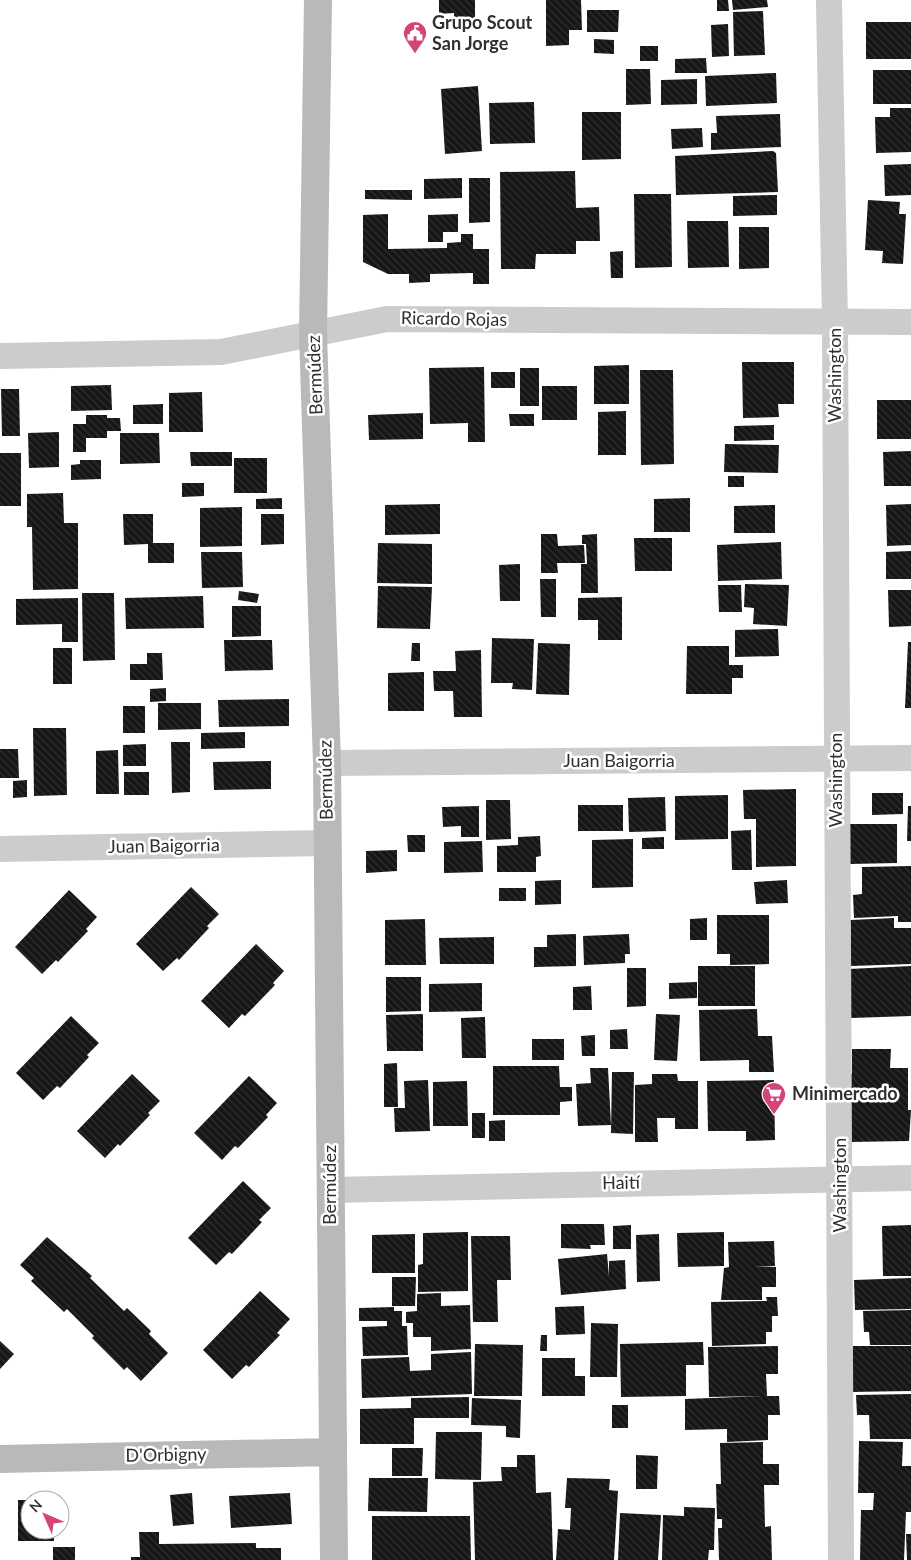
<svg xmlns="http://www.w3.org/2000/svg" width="911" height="1560" viewBox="0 0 911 1560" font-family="Lato,sans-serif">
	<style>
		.building { fill: url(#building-back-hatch) }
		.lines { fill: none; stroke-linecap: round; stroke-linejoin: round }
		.street { stroke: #ccc; stroke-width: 26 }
		.secondary { stroke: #b9b9b9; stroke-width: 28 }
		.labels { text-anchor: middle; stroke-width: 5; stroke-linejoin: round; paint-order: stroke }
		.poi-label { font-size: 18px; font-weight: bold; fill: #2f2f2f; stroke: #fff; text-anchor: start }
		.street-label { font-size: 18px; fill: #2f2f2f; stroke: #fff }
	</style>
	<defs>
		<pattern id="building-back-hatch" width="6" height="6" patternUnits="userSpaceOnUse" patternTransform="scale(1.25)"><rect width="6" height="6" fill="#161616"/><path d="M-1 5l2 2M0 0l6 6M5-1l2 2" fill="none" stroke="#303030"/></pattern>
	</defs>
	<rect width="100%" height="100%" fill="#fff"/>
	<path class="building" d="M439 0H475V27L454 26V13L439 14Z
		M546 0H581L582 30H569V45L546 46Z
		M717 0H728L729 11H717Z
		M732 0H767L768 7 733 10Z
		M587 10H619L618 32H587Z
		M763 11 765 55 734 56 733 12Z
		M866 22H911V59H866Z
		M728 24 729 56 712 57 711 25Z
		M594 39 614 40V54L594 53Z
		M640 46H658V61H640Z
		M706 58 707 73H675V59Z
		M626 69H650L651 104 626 105Z
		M873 70H911V104H873Z
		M776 73 777 103 706 106 705 76Z
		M697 79V104L661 105V80Z
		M478 86 482 151 445 154 441 89Z
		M534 102 535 143 490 144 489 103Z
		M890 108H911V152L876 153 875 117H890Z
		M582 112H621V159L582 160Z
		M780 114 781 147 711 150V133H717L716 116Z
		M702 128 703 147 672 149 671 129Z
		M773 151 776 153 778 192 676 195 675 156Z
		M911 164V195L885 196 884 165Z
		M575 171 576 208 599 207 600 241H576V254H536L535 269H501L500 172Z
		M462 178V198L424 199V179Z
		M469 178H490V222L469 223Z
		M365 190H412V200L365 199Z
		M634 194H671L672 267 635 268Z
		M777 195V215L733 216V196Z
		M868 200 900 202 899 214H906L903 264 882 263 883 251 865 250Z
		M388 214V249L447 248V243L461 242V234H473V249H489V284H473V273L430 274V282L409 283V274H388L363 262V215Z
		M458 214V232H443V242H428V215Z
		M687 221H728L729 267 688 268Z
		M739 227H769V268L739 269Z
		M623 251V278H611L610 252Z
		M742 362H794V404H778L779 417 743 418Z
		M629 365V404H594V366Z
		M484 367 485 442H468V423L430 424 429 368Z
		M520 368H539V406H520Z
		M640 370H673L674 464 641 465Z
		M491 372H515V388H491Z
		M111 385 112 410 71 411V386Z
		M542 386H577V420H542Z
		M1 389H19L20 436H2Z
		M202 392 203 432H169V393Z
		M877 400H911V439H877Z
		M163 404V424H133V405Z
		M626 411V455H598V412Z
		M423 413V439L369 440 368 415Z
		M509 414H534V426H510Z
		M86 415H107V418H120L121 431H107V438H86V452H73V424H86Z
		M774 425V440L734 441V426Z
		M59 432V467L29 468 28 433Z
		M120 433H159L160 463 120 464Z
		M725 444 779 445 778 473 724 472Z
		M911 451V486H884L883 452Z
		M190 452H232V466H191Z
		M0 453H21V506H0Z
		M234 458H267V493H234Z
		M80 460H101V479L71 480V465L80 464Z
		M728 476H744V487H728Z
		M182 483H204V496L182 497Z
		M63 493 64 523H78V589L33 590 32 527H27V494Z
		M282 498V509H256V499Z
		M690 498V532H654V499Z
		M440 504V534L385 535V505Z
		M911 504V545L887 546 886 505Z
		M775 505V533H734V506Z
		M242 507V546L200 547V508Z
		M123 514H153V543H174V563H148V544L124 545Z
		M261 514H284V544L261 545Z
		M541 534H557L558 546 584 545 585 563H557L558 573H541Z
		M597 534 598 593H581V564H587L586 544H582V535Z
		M634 538H672V571H635Z
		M781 542 782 579 718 581 717 545Z
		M378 543 432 544V584L377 583Z
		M911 551V579H886V552Z
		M201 552H242L243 587 202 588Z
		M520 564V601H500L499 565Z
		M540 579H556V617H541Z
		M745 584 789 585 787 626 753 624 754 608 744 607Z
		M718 585H741L742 612H719Z
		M378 586 432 587 430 629 377 628Z
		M888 590H911V626L889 627Z
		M239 591 259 594 257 603 238 600Z
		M82 593H114L115 660 83 661Z
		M203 596 204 628 126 629 125 598Z
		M622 597V640H598V620H578V598Z
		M78 598V642H62V624L16 625V599Z
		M232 606H261V636L232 637Z
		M778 629 779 656 735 657V630Z
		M492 638 534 639 532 690 512 689 513 683H491Z
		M224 640H272L273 670 225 671Z
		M908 642H911V708H905Z
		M412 643H420V661H411Z
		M538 643 570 644 569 695 536 694Z
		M687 646H729V665H743V678H732V694H686Z
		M53 648H72V684H53Z
		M481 650 482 717H454L453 691H434L433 671H456L455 651Z
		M147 653H162L163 680H130V664H147Z
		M424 672V711H388V673Z
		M166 688V701L150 702V689Z
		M289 699V726L219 727 218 700Z
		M158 703H201V729L158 730Z
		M123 706H145V733H123Z
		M33 728H66L67 795 34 796Z
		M245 732V748L201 749V733Z
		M171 742H190V792L172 793Z
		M146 744V766H123V745Z
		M0 749H18L19 778H0Z
		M118 750 119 794H96V751Z
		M271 761V789L214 790 213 762Z
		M124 772H149V795H124Z
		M27 780V797L13 798V781Z
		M796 789V866L756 867V819H744L743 790Z
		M872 793H903V814L872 815Z
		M728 795V839L675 840V796Z
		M665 797 666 831 629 832 628 798Z
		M486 800H510L511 839 486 840Z
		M578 805H623V831H578Z
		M479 806V837H461V826L443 827 442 807Z
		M908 806H911V841H907Z
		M850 824H897V863L850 864Z
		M751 830 752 870H732L731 831Z
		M407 835H425V852H408Z
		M540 836 541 856 536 857V872H497V846L518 845V837Z
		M664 837V849H642V838Z
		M633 839V887L592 888V840Z
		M482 841 483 872 444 873V842Z
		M397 850V871L366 873V851Z
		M911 866V922H898V916L854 918 853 895 862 894V867Z
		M561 880V904L535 905V881Z
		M787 880 788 903 756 904 754 882Z
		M191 887 219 914 207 926 209 928 179 960 177 958 163 971 136 944Z
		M499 888H526V901H499Z
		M69 890 97 917 86 929 88 931 58 962 56 960 42 974 15 947Z
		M717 915H769V964L730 965V954H717Z
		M707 918V940H690V919Z
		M894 918V928H911V964L851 966 850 920Z
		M425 919 426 965H385V920Z
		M576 934V966L534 967V947H547V935Z
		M629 934 630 954H625V963L584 965 583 936Z
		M494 937V964H440L439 938Z
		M256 944 284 971 273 983 275 985 245 1016 242 1014 229 1028 201 1001Z
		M698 966H755V1006H698Z
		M911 966V1016L851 1018 849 969Z
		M627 968H646V1006L627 1007Z
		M386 977H421V1011L386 1012Z
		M697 982V998L669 999V983Z
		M482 983V1011L429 1012V984Z
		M591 986 592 1010H573V987Z
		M757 1009 758 1036H772L774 1072H749V1060L700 1061 699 1010Z
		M423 1014V1051H387L386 1015Z
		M656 1014 680 1015 677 1061 654 1060Z
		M71 1016 99 1043 87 1055 89 1057 60 1088 57 1086 43 1100 16 1073Z
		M485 1017 486 1058H462L461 1018Z
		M627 1029 628 1049H610V1030Z
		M595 1035V1056H582L581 1036Z
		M532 1039H564V1060H532Z
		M852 1049H891L890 1068H908V1110H911L909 1141 850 1142 849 1074H852Z
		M397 1063 398 1107H384V1064Z
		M493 1066H559L560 1087H572V1101L560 1102V1115H493Z
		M590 1068H608L611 1125 578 1126 576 1084 591 1083Z
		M612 1072H634L633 1134 611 1133Z
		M132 1074 160 1101 148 1113 150 1115 120 1146 118 1144 105 1158 77 1131Z
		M652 1074H677L678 1081H698V1129H675V1118H657L658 1142H635V1085L652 1084Z
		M249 1076 277 1103 266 1115 268 1117 238 1148 235 1146 222 1160 194 1133Z
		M428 1080 430 1131 395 1132 394 1108H405L404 1081Z
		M774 1080 775 1140 746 1141V1131H708L707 1081Z
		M467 1081 468 1126H433V1082Z
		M472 1113H485V1138H472Z
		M505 1120V1141H489V1121Z
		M243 1181 271 1208 259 1220 262 1222 232 1254 229 1252 216 1265 188 1238Z
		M561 1224H604L605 1245H590L591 1249 561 1248Z
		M631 1225V1249H613V1226Z
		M911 1225V1276H883L882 1226Z
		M468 1232V1291L418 1292V1265L423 1264V1233Z
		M724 1232V1266L678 1267 677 1233Z
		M415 1234V1273H372V1235Z
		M659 1234 660 1281 637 1282 636 1235Z
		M471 1236H510L511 1280H497L498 1322H473Z
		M47 1237 92 1276 90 1278 124 1311 127 1308 151 1331 149 1334 168 1353 141 1381 127 1367 124 1370 92 1338 94 1336 67 1309 64 1312 31 1281 34 1278 20 1265Z
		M774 1241 775 1266 755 1267H776V1287H762V1300H721L724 1268 729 1267 728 1242Z
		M607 1254 609 1276V1261L625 1260 626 1289 561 1295 558 1259Z
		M392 1277H416L415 1306H392Z
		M911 1278V1309L855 1310 854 1280Z
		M260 1291 290 1319 277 1333 280 1335 249 1367 246 1365 232 1379 203 1350Z
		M441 1293V1306L470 1305 471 1349 431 1351V1337H413V1323H406V1312L417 1311V1294Z
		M766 1297H777L778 1316H772V1332H766V1344L712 1346 711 1302 767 1301Z
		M584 1306 585 1334 556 1335 555 1307Z
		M394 1307V1311H402V1326H407L408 1355 363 1356 362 1327 387 1326V1321H359V1308Z
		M911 1310V1345H870L869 1332H864L863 1311Z
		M591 1323 618 1324 617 1377H590Z
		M541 1335H547V1351H540Z
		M0 1341 14 1354 0 1369Z
		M703 1342 704 1365H686V1396L621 1397 620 1344Z
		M475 1344 523 1345 522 1396H474Z
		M778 1346V1374H766L767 1396H779L780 1415H768V1440L727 1442V1429L685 1430V1399L763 1396 709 1397 708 1347Z
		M849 1346H911V1391L850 1392Z
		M471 1352 472 1394 362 1398 361 1359 409 1357 410 1371 431 1370V1354Z
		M542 1358H575V1376H585V1396H542Z
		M911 1394V1439H870L869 1415H857L856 1395Z
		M469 1397V1418H414V1444H360V1409L411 1408V1398Z
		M472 1398 521 1400 520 1438 506 1437V1426L471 1425Z
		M612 1405H628V1428H612Z
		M436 1432H482L481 1480 435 1479Z
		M859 1441 903 1442 902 1466H911V1512H906L904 1560H860L861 1510H873L874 1493H858Z
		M763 1442V1464H779V1485H764L765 1527 771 1526 772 1560H719L718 1528H722V1519H717L716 1484H721L720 1443Z
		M392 1448H423L422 1476H392Z
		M517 1455H535L536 1493 551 1492 553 1560H475L473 1482 502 1481 501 1467H517Z
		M636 1455 658 1456 657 1489H636Z
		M369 1478H428L427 1512 368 1511Z
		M567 1478 610 1479 609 1490 618 1491 614 1560H556L558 1529 570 1530 571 1508H565Z
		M192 1493 194 1524 173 1526 170 1495Z
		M290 1493 292 1524 231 1528 229 1496Z
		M18 1500H30V1530H54V1541H18Z
		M684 1507 715 1508 714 1550H709L708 1560H662L663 1515 684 1516Z
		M620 1513 661 1515 658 1560H618Z
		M372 1516H470L471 1560H372Z
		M139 1532H159V1544L256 1543V1548H281V1560H131V1557H140Z
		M906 1534H911V1560H907Z
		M53 1547H75V1560H53Z"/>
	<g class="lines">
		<path class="street" d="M829 0 835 323 841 1560
			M0 356 221 352 387 319 911 322
			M327 763 911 758
			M0 849 327 843
			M331 1190 911 1178"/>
		<path class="secondary" d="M318 0 313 334 327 763 334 1560
			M0 1459 332 1452"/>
	</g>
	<defs>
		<g id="civic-pin" transform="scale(1.25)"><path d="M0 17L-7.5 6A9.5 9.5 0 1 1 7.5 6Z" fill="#d34479" stroke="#fff"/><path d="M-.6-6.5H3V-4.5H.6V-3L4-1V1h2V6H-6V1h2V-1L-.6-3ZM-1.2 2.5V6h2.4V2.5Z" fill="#fff"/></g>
		<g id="supermarket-pin" transform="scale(1.25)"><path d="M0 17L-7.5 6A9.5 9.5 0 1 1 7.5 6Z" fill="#d34479" stroke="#fff"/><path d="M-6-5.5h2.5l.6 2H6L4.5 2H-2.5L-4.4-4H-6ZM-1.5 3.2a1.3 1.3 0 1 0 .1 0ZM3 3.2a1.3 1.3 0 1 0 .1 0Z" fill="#fff"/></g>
	</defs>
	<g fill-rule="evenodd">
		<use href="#civic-pin" x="415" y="33"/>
		<use href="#supermarket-pin" x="774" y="1094"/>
	</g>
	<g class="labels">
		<g class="poi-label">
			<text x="432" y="29">Grupo Scout<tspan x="432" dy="21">San Jorge</tspan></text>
			<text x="792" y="1100">Minimercado</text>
		</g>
		<g class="street-label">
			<text transform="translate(454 319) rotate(1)" y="6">Ricardo Rojas</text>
			<text transform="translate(315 375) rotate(-92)" y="6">Bermúdez</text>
			<text transform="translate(835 375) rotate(-90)" y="6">Washington</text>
			<text x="619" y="767">Juan Baigorria</text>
			<text transform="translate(326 780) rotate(-91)" y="6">Bermúdez</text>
			<text transform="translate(836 780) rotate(-90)" y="6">Washington</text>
			<text transform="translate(164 846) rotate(-1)" y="6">Juan Baigorria</text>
			<text transform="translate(621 1183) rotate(-1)" y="6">Haití</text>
			<text transform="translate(330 1185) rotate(-90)" y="6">Bermúdez</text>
			<text transform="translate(840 1185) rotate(-90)" y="6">Washington</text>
			<text transform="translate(166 1455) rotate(-1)" y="6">D'Orbigny</text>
		</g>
	</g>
	<g transform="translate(45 1515) rotate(315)"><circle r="24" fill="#ffffff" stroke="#acacac"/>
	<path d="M0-4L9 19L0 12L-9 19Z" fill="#d34479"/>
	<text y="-8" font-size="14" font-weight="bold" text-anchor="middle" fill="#2f2f2f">N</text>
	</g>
</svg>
